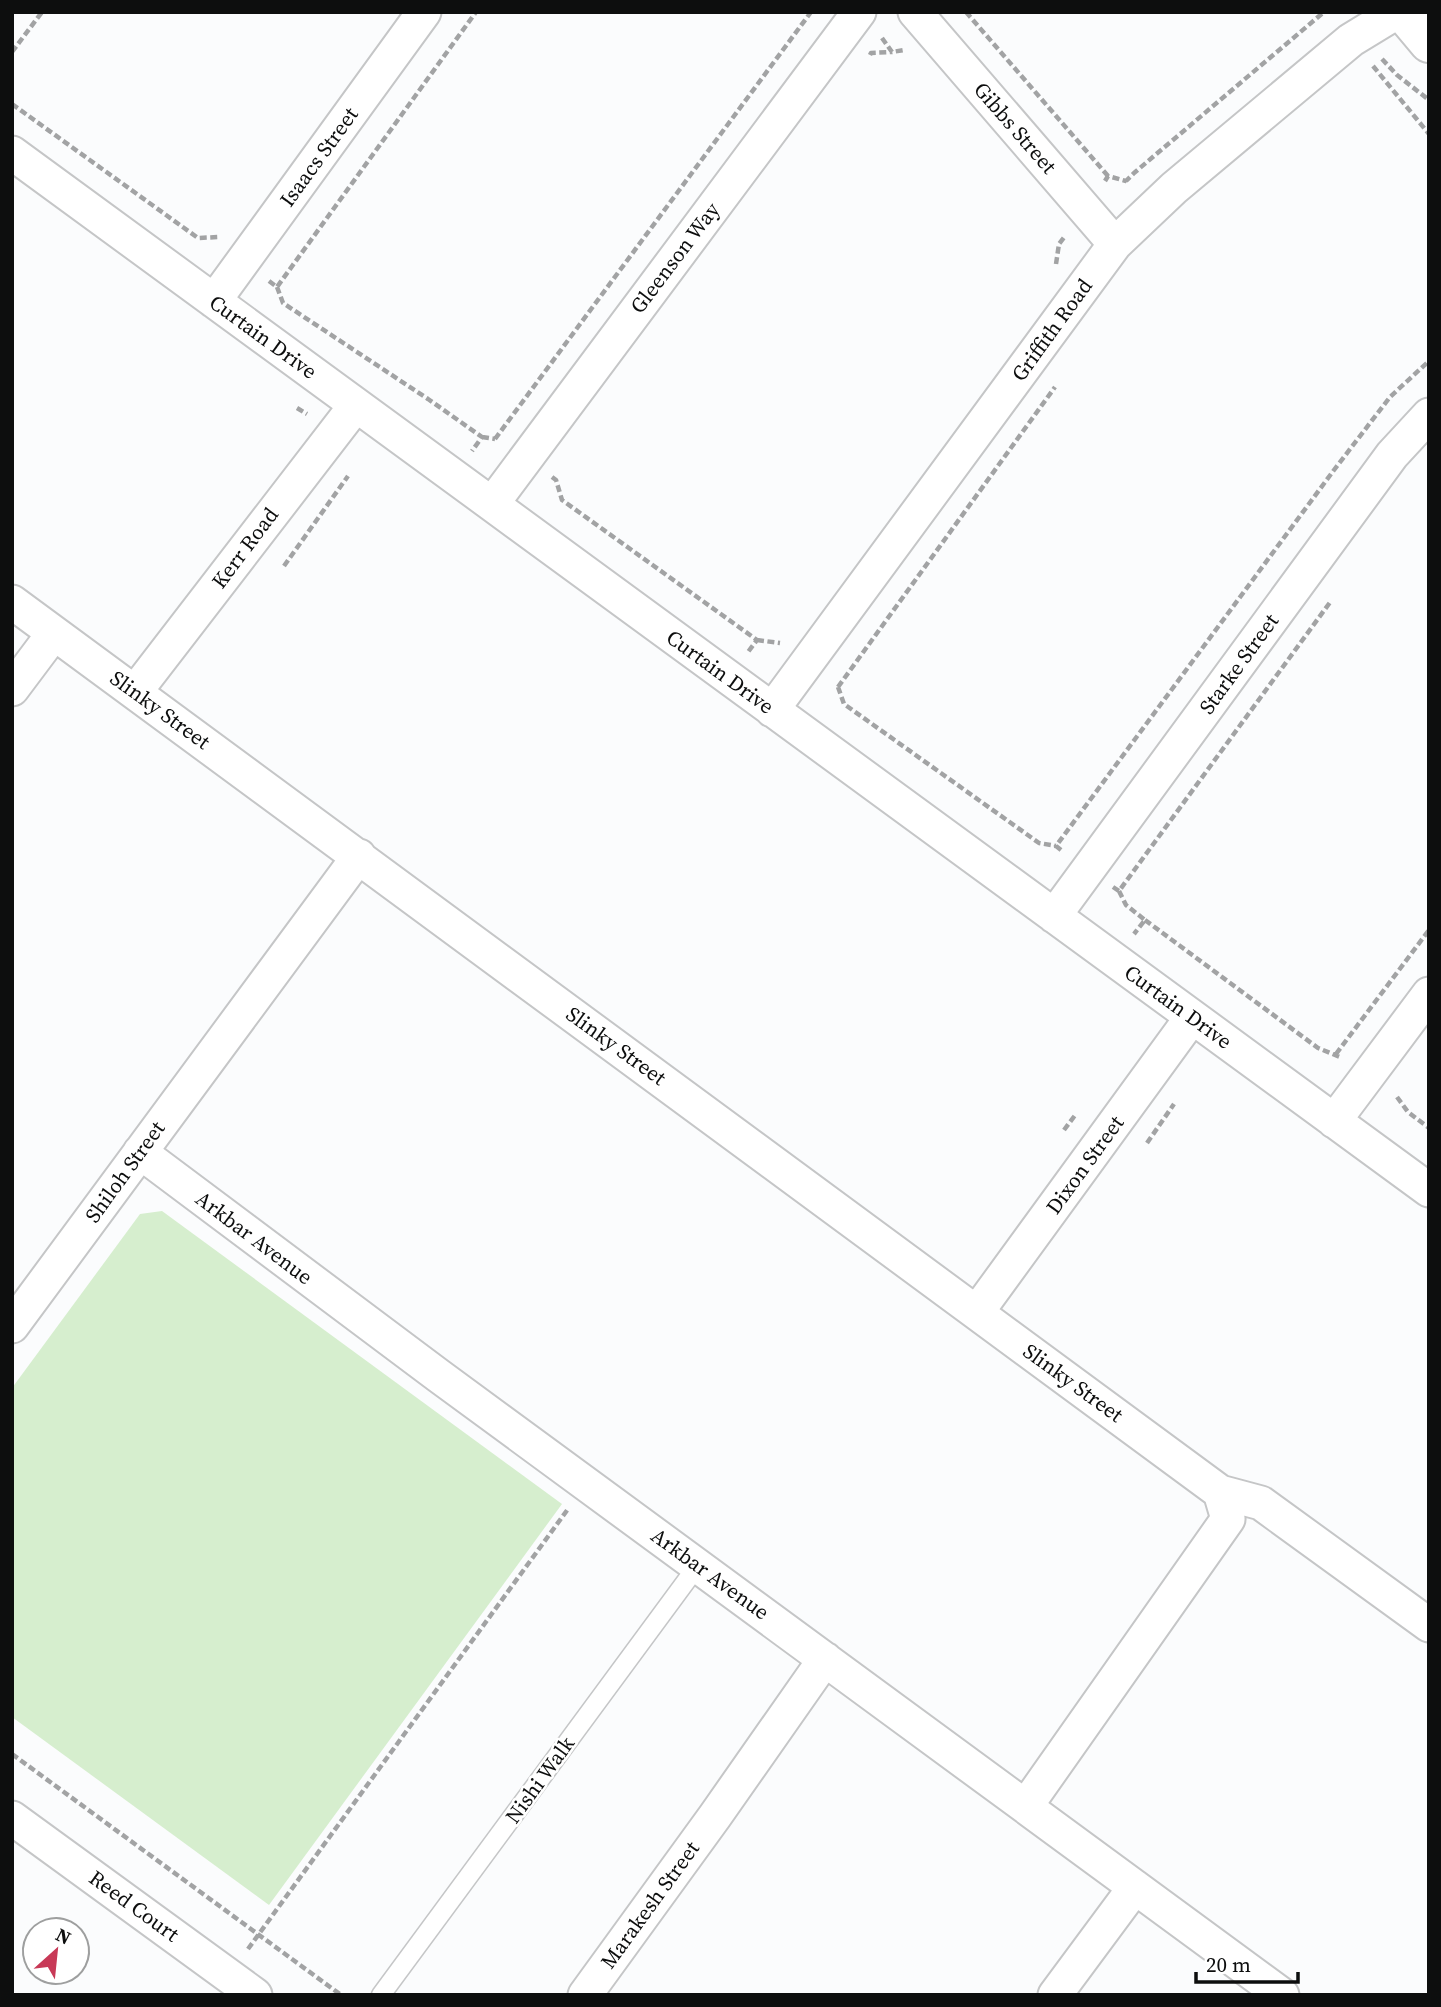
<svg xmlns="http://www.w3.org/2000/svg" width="1441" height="2007" viewBox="0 0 1441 2007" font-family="'Source Serif 4',serif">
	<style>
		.green { fill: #d6eece }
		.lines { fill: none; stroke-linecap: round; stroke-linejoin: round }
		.service-casing { stroke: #c5c6c7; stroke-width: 21 }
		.minor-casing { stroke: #c5c6c7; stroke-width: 37 }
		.tertiary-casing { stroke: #c5c6c7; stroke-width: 42 }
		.path { stroke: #a2a3a4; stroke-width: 4.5; stroke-dasharray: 7 3.5; stroke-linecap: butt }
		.service { stroke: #fff; stroke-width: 18 }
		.minor { stroke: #fff; stroke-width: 33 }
		.tertiary { stroke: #fff; stroke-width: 38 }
		.labels { text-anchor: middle; stroke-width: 5; stroke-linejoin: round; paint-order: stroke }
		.street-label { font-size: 21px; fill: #0d0e0e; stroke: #fff }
	</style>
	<rect width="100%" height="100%" fill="#fbfcfd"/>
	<path class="green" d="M162 1211 562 1504 269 1905 12 1717V1388L140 1214Z"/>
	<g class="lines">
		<g class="service-casing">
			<path id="service" d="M381 1995 698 1565"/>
		</g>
		<g class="minor-casing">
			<path id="minor" d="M915 12 1115 244
				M12 153 1429 1190
				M214 301 424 12
				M492 504 859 12
				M12 602 1220 1492 1228 1519 1026 1806
				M12 689 54 633
				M135 692 356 405
				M772 710 1115 244 1174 188 1351 40 1397 12
				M1054 916 1392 455 1429 415
				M1334 1121 1429 994
				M140 1152 439 1376 1282 1995
				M977 1312 1192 1017
				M12 1326 359 856
				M1220 1492 1261 1503 1429 1625
				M12 1818 255 1995
				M585 1995 715 1816 825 1659
				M1055 1995 1135 1887"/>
		</g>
		<g class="tertiary-casing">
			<path id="tertiary" d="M1403 12 1429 43"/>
		</g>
		<path class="path" d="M966 12 1108 176
			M882 38 892 52 904 50
			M12 52 42 12
			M870 55 871 53 892 52
			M1382 59 1397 75 1429 100
			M1373 66 1429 134
			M12 104 198 238 219 237
			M1105 181 1108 176 1126 181
			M1127 182 1126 181 1134 173 1324 12
			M1056 264 1059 244 1065 236
			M269 281 277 287 476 12
			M277 287 283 303 428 399 482 437 472 451
			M297 408 307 414
			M482 437 495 439
			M495 439 811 12
			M552 477 556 480 562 500 757 640 748 652
			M284 566 348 476
			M757 640 780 643
			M838 687 1055 387
			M838 687 844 704 1039 843 1056 846
			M1061 850 1056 846 1334 470 1390 397 1429 361
			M1113 887 1119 891 1331 601
			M1119 891 1126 905 1145 920 1134 934
			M1145 920 1318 1048 1340 1057
			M1336 1054 1429 930
			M1397 1097 1408 1112 1429 1128
			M1064 1130 1076 1114
			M1147 1143 1174 1104
			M12 1754 341 1995
			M248 1949 568 1509"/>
		<use href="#service" class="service"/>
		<use href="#minor" class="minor"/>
		<use href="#tertiary" class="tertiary"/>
	</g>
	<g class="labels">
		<g class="street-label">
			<text transform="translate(1015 128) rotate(49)" y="7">Gibbs Street</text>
			<text transform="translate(319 157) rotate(-54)" y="7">Isaacs Street</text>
			<text transform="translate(675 258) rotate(-53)" y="7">Gleenson Way</text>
			<text transform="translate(1052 330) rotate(-54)" y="7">Griffith Road</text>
			<text transform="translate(263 337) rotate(36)" y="7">Curtain Drive</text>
			<text transform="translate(245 548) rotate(-53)" y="7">Kerr Road</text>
			<text transform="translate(1239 664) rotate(-54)" y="7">Starke Street</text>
			<text transform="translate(720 672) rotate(36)" y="7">Curtain Drive</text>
			<text transform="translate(160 710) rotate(36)" y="7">Slinky Street</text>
			<text transform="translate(1178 1007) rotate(36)" y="7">Curtain Drive</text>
			<text transform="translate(616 1046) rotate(36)" y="7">Slinky Street</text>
			<text transform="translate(1085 1165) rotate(-54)" y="7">Dixon Street</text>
			<text transform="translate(125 1172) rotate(-54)" y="7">Shiloh Street</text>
			<text transform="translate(254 1238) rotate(37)" y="7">Arkbar Avenue</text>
			<text transform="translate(1073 1383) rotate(36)" y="7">Slinky Street</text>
			<text transform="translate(710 1574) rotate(36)" y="7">Arkbar Avenue</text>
			<text transform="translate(540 1780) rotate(-54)" y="7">Nishi Walk</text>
			<text transform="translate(650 1905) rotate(-54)" y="7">Marakesh Street</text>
			<text transform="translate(134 1906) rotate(36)" y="7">Reed Court</text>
		</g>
	</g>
	<rect width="1441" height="2007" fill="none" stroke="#0d0e0e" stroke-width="28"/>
	<g transform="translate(56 1951) rotate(27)"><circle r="33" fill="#ffffff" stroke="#9e9f9f" stroke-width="2"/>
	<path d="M0-5L12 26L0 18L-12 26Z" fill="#c83957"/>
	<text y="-10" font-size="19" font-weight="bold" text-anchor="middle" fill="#0d0e0e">N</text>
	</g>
	<path d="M1196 1972v10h102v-10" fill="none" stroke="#0d0e0e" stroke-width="3.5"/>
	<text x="1206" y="1972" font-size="21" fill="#0d0e0e" stroke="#ffffff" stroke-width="5" paint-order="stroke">20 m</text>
</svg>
